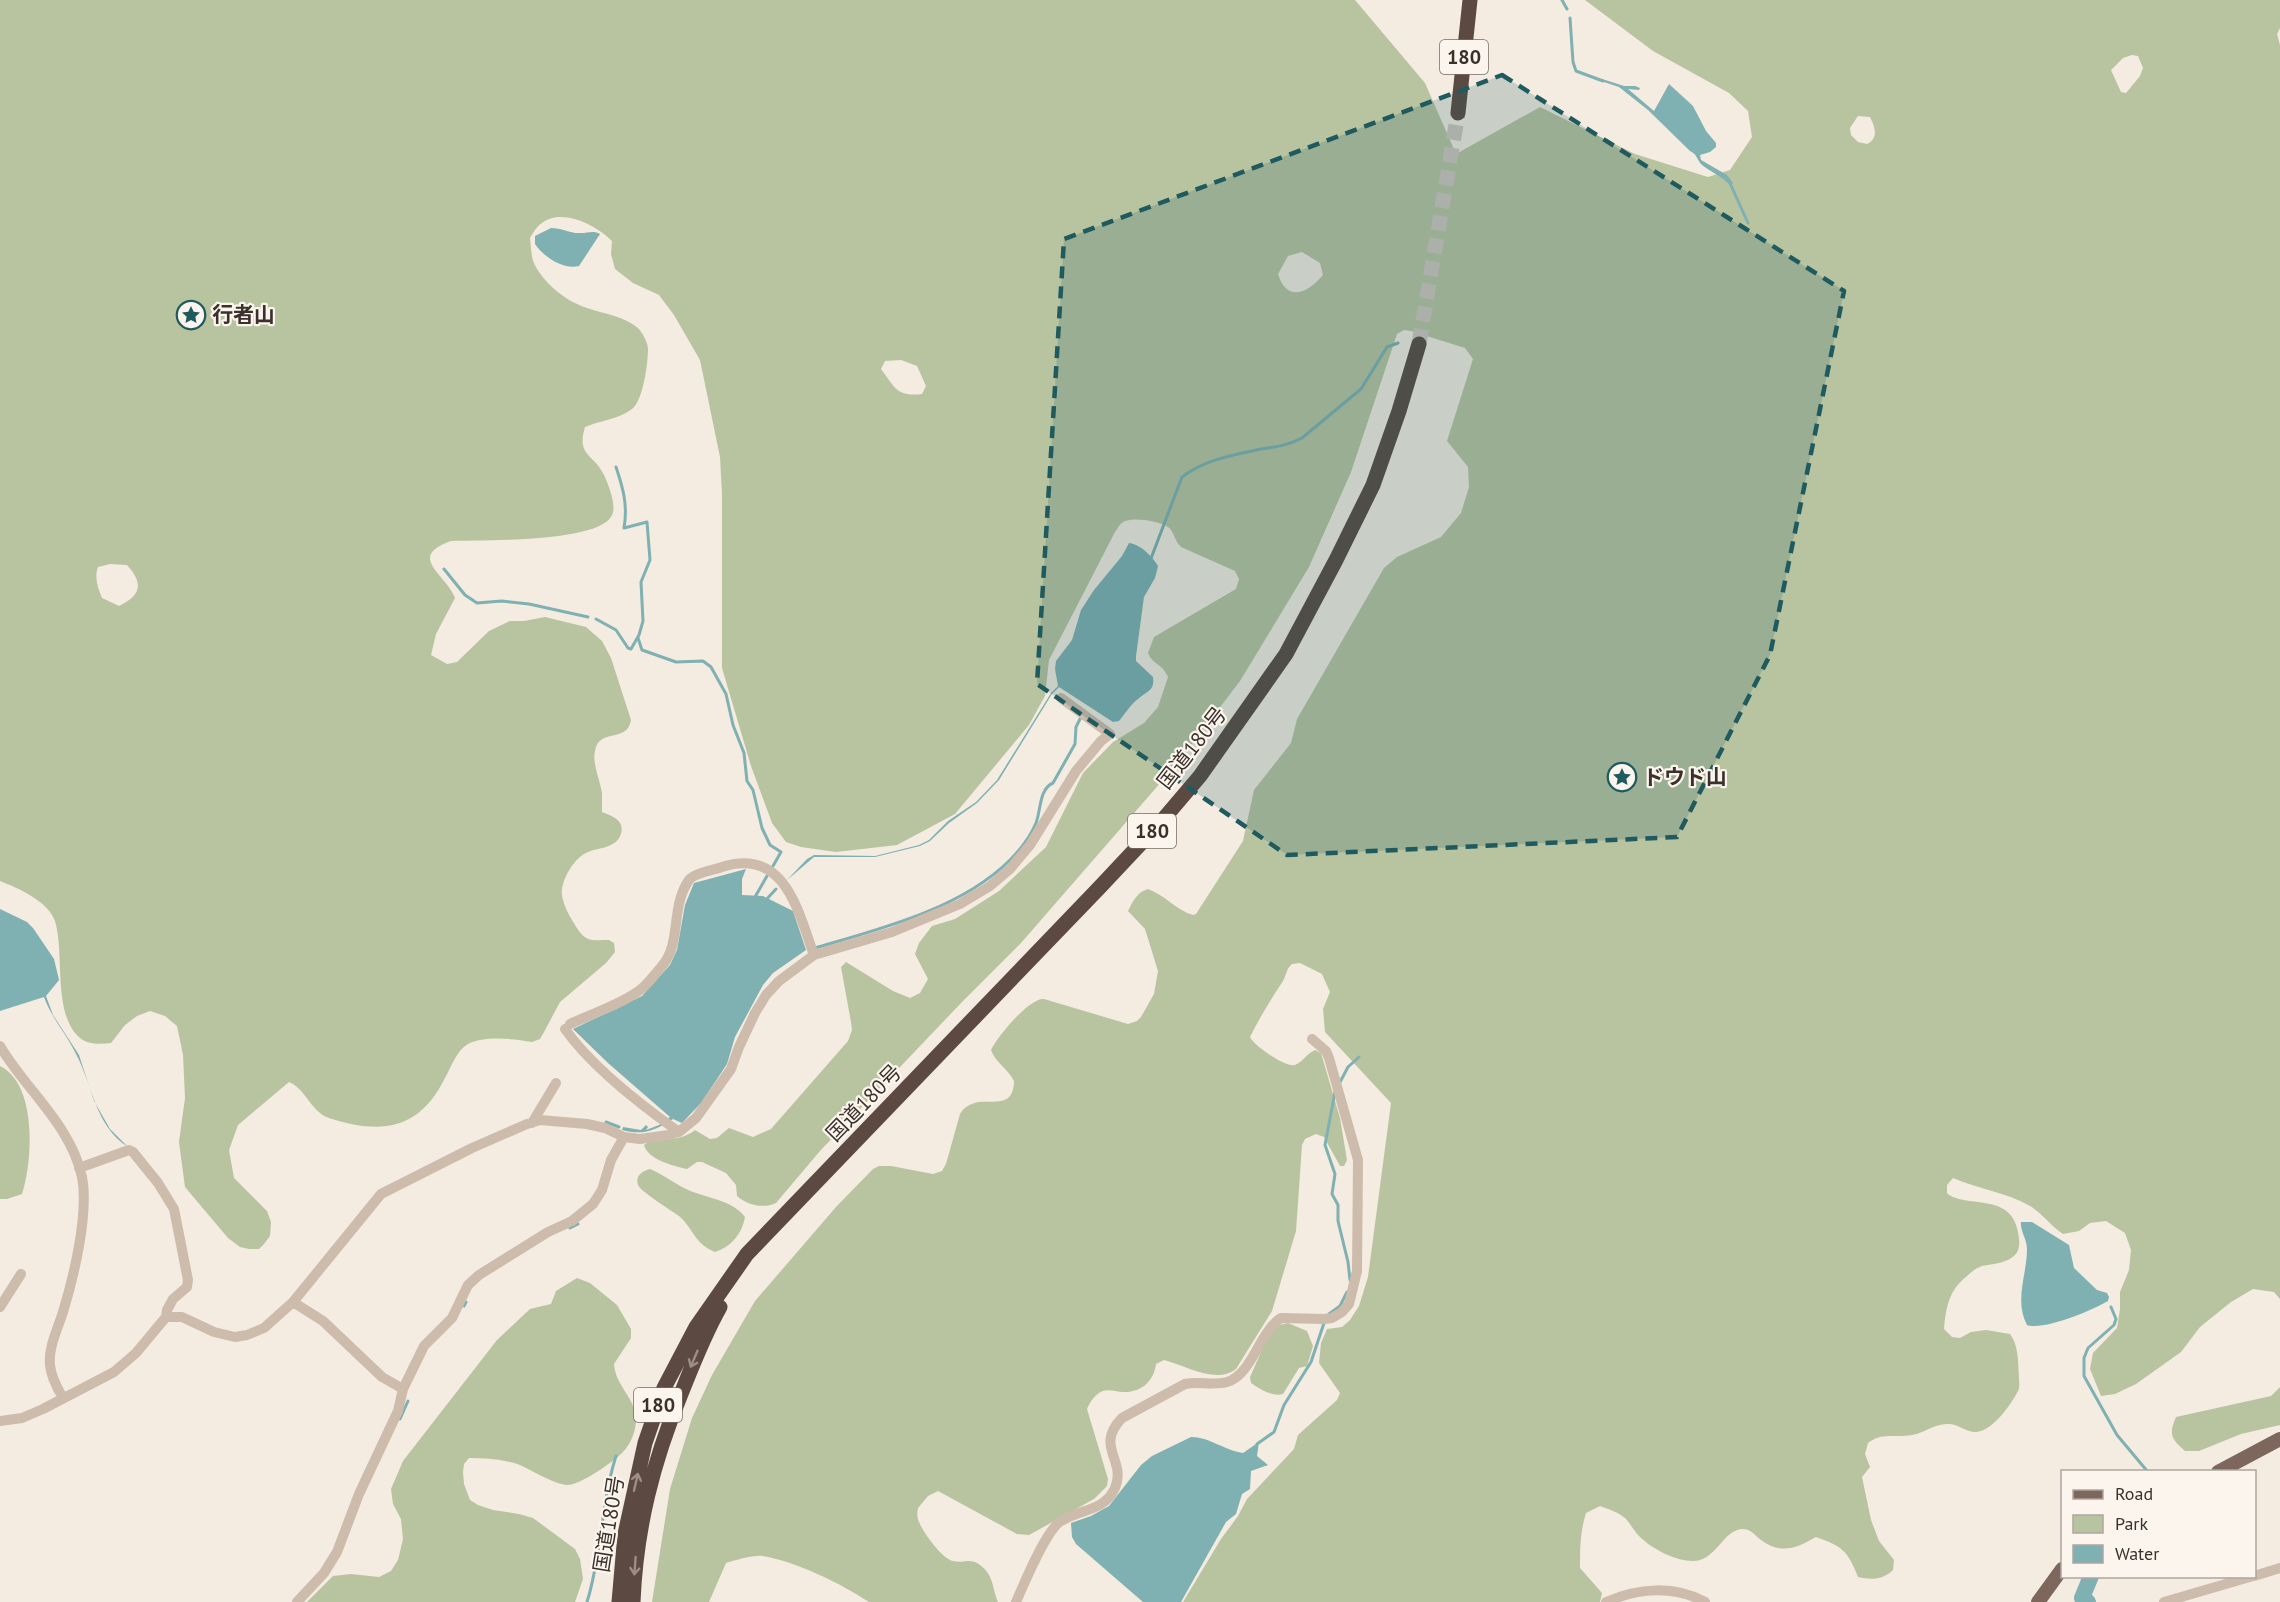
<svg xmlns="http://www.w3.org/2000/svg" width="2280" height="1602" viewBox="0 0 2280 1602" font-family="'PT Sans','Noto Sans JP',sans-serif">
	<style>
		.green { fill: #b8c4a0; fill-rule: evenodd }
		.water { fill: #7fb0b2 }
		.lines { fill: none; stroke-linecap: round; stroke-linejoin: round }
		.stream { stroke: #7fb0b2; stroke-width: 3 }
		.river { stroke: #7fb0b2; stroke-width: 16 }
		.highway-tunnel { stroke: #cfc6bd; stroke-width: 15; stroke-dasharray: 15 8; stroke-linecap: butt }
		.minor { stroke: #cdbbac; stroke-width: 10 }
		.major { stroke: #7d675c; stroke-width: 14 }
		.highway { stroke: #5c4a42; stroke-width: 15 }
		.oneway { stroke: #9c8e87 }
		.marked { fill: #1f5a5e; fill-opacity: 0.2; stroke: #1f5a5e; stroke-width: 4.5; stroke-dasharray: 12 8; stroke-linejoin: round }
		.labels { text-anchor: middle; stroke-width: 4.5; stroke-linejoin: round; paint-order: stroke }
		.shield { fill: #fbf5ee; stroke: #756b66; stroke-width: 1.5 }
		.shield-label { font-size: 20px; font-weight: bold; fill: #3b302b }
		.poi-label { font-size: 21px; font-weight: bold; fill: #3b302b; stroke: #fbf5ee; text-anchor: start }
		.street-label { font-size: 21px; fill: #3b302b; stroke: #fbf5ee }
	</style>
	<rect width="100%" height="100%" fill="#f4ebe1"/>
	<path class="green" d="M0 0H1355L1425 83 1456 154 1540 107 1635 154 1708 177 1730 170 1752 137 1748 111 1729 93 1653 51 1585 0H2280V28L2277 34 2280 45V1299L2274 1292 2253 1289 2231 1302 2200 1327 2181 1352 2136 1384 2115 1394 2101 1396 2090 1369 2093 1353 2117 1328 2120 1309V1292L2129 1270 2131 1250 2125 1233 2106 1221 2090 1223 2079 1231 2063 1234C2051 1226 2042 1213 2030 1206 2006 1192 1978 1189 1953 1178L1947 1185V1193C1963 1209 2011 1191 2018 1232 2019 1239 2021 1247 2016 1254 2008 1263 1993 1264 1982 1266 1976 1268 1971 1272 1967 1276 1949 1290 1946 1307 1944 1329L1952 1337 1960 1338 1971 1332 1986 1330 2010 1334C2019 1346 2018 1363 2019 1378 2019 1383 2020 1387 2018 1391 2011 1405 1993 1430 1977 1432 1966 1433 1958 1423 1947 1424 1934 1424 1924 1433 1912 1435 1896 1438 1881 1432 1868 1443L1865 1454 1870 1467 1862 1477 1871 1520 1879 1541 1894 1560 1893 1570C1883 1580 1871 1580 1858 1577 1848 1551 1842 1546 1816 1537 1797 1548 1781 1555 1761 1540 1754 1535 1752 1529 1742 1529 1723 1530 1716 1561 1693 1561 1675 1561 1652 1549 1639 1536 1634 1531 1630 1523 1625 1518 1618 1512 1608 1509 1600 1506L1586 1513C1580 1532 1580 1549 1580 1568L1602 1593 1600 1602H1183L1221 1539 1238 1516 1247 1499 1294 1449 1298 1435 1337 1400 1340 1393 1319 1363 1321 1343 1327 1329 1342 1327 1350 1320 1359 1306 1368 1277 1391 1103 1325 1032 1323 1009 1330 992 1322 974 1300 963 1292 964C1286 969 1287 974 1283 981 1271 999 1260 1017 1250 1037 1253 1045 1286 1068 1295 1065 1303 1062 1307 1053 1315 1050L1321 1053 1340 1118 1347 1160 1344 1166H1340L1324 1137 1316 1134 1305 1139 1302 1145 1296 1231 1272 1311 1236 1369C1216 1385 1185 1365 1164 1360L1156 1364C1154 1381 1141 1393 1123 1392 1116 1392 1110 1389 1103 1391 1095 1394 1090 1402 1087 1409L1108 1479 1107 1486 1094 1499 1029 1535 1017 1534 938 1491 928 1496 918 1508C917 1513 917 1518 919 1522 923 1532 942 1559 953 1561 963 1564 970 1557 980 1565 994 1575 992 1588 998 1602H869C840 1583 797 1562 763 1556 752 1555 737 1560 726 1563L709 1602H652L670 1489 692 1418 712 1375 755 1301 836 1207 873 1169 879 1166H891L933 1174 942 1171 946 1164 960 1114C977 1087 1013 1119 1014 1081 1008 1069 995 1062 991 1050 997 1037 1030 997 1044 999L1128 1024 1137 1021 1141 1017 1154 994 1158 971 1145 929 1128 911C1133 901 1137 892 1148 889 1165 895 1176 910 1193 915L1196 914 1243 841 1254 790 1291 743 1297 719 1384 568 1397 557 1441 537 1461 513 1469 487 1468 467 1447 441 1473 359 1465 348 1411 331 1404 330 1397 334 1351 472 1309 567 1240 681 1175 766 1021 943 962 1002 820 1151 776 1203C763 1209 747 1205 737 1196L736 1185 726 1173 702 1162H697L687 1169C674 1166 648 1160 644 1145 656 1136 678 1144 695 1130L710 1139 717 1138 729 1128 753 1137 771 1129 848 1041 852 1030 851 1022 841 967 846 962 893 991 910 998 920 993 928 979 915 954 919 943 932 926 955 919 999 891 1046 847 1083 773 1113 742 1144 723 1158 707 1168 677C1162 663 1153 665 1148 653L1154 637 1236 589 1239 579 1235 571 1181 547C1174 541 1175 532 1168 527 1159 521 1135 517 1125 521 1120 523 1118 528 1115 532L1049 660 1045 696 1029 725 955 814 897 845 836 852 801 847 786 842 772 823 751 766 722 668V494L720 457 700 360 674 315 659 295 633 283 615 269 611 254 612 241C598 226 562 207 542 223 537 226 533 233 530 238 531 245 531 254 533 261 542 282 565 301 587 308 604 314 624 316 638 328 642 332 648 343 648 349 648 363 643 401 632 409 617 420 601 420 585 427 576 456 594 454 604 475 608 484 617 505 612 515 600 543 480 540 451 541 406 557 446 574 455 598L436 634 431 655 447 664 457 662 489 631 510 621H524L545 617 586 627 602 641 611 658 631 720C627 744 599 727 595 751 592 763 600 780 602 793 602 799 602 806 602 812 612 816 625 820 621 834 616 849 598 847 586 853 574 858 560 882 562 895 563 905 570 917 575 925 586 943 591 940 609 940L614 943 615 952 606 963 560 1002 544 1032 540 1039 532 1042C514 1039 485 1035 468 1044 457 1050 451 1067 445 1078 419 1130 382 1135 329 1118 311 1112 306 1089 289 1082L238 1125 229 1150 234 1178 267 1211 271 1222 270 1236 264 1244 259 1249H249L240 1247 228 1238 185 1187 179 1142 185 1098 183 1055 177 1026 165 1016 150 1011 137 1016 125 1025 111 1043C101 1044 88 1045 80 1038 52 1014 65 954 55 921 48 901 18 888 0 881ZM2132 55 2138 56 2143 68 2140 76 2126 93 2121 92 2111 70 2123 58ZM1858 116 1870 117C1875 127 1879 138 1867 144L1858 142 1851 135 1850 128ZM1302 252 1320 263 1323 275C1308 293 1287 303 1278 274L1288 256ZM901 360 917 366 926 386 922 394C896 397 895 387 881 369L885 361ZM110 564 127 565C144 584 141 595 119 606L102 598C98 588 94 578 98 567Z
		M0 1066C37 1084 33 1160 22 1194L7 1199H0Z
		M650 1169C662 1174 673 1182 684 1188 703 1198 732 1199 745 1217 742 1234 731 1247 715 1252 711 1250 706 1248 703 1245 694 1238 689 1224 679 1216 672 1211 640 1191 638 1185 635 1176 642 1171 650 1169Z
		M577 1278 590 1283 617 1305 631 1329V1338L614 1364C615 1385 636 1399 636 1419 636 1431 631 1444 622 1453 613 1462 579 1486 567 1485 554 1484 531 1470 520 1465 503 1459 486 1458 469 1458L464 1464 463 1472 464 1484 470 1500 478 1505 493 1510 519 1514 533 1518 575 1549 580 1559 583 1579 575 1602H307L333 1576 351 1574 379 1577 391 1571 398 1560 403 1539 401 1519 393 1504 391 1489 403 1461 497 1340 530 1309 551 1304 556 1291Z
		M1288 1323 1307 1331 1313 1346 1307 1366 1299 1368 1283 1394C1272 1397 1260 1389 1251 1383L1250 1377 1265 1343 1276 1326Z
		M2280 1387V1425L2241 1434 2199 1451H2185C2172 1439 2168 1435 2176 1417L2271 1396Z"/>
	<path class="water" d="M1602 79 1624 86H1635L1640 88 1639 90 1628 89 1654 111 1669 84 1693 106 1706 131 1716 143V147L1710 152 1700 155 1701 160 1727 175 1733 183 1730 185C1721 176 1711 172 1702 165 1696 159 1698 155 1690 151L1648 110 1619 87 1601 81Z
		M551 228C562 228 571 234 581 233 588 233 593 230 600 234L579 266C563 270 544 257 535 244V236Z
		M1129 543C1140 544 1153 557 1158 566L1155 578 1144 597 1136 656V661L1153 677C1155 691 1147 691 1138 699 1131 704 1125 714 1119 721L1113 722 1059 687 1052 694 999 780 977 803 949 823 930 841 920 846 875 857H814L787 880 807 859 814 855 875 856 919 845 929 840 948 821 976 802 997 780 1051 693 1058 686 1055 669 1056 661 1072 640 1081 610 1094 590 1122 556Z
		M746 869 742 879V895L763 896 793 911 806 950 773 973 763 985 735 1037 727 1064 701 1103 682 1123 673 1119C656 1130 643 1136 622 1130L623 1127 641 1130 646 1125 648 1127 646 1130 659 1125 670 1117 608 1063 573 1029 642 996 670 965 677 950 685 905 694 883Z
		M0 909 27 922 33 928 54 959 59 980 46 996 53 1015 79 1055 94 1101 110 1129 128 1147C95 1126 93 1086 76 1054 66 1033 52 1019 44 997L0 1011Z
		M2021 1222H2032L2069 1245 2074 1268 2097 1290 2107 1293 2109 1297 2108 1301C2093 1310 2043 1331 2027 1325 2014 1300 2027 1275 2027 1249 2027 1239 2020 1231 2021 1222Z
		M1191 1437C1209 1437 1224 1450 1243 1453L1259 1442 1257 1456 1268 1465 1251 1471 1250 1489 1242 1494 1236 1514 1226 1522 1181 1602H1143L1076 1544 1072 1537 1071 1523 1091 1516 1109 1506 1141 1465 1152 1456Z"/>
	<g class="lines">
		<path class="stream" d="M1562 0 1567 9
			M1570 18 1573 62 1576 71 1603 81
			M1729 181 1748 223
			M1150 561 1182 477C1206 459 1233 455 1261 449 1276 447 1289 445 1302 438L1361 389 1387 347 1398 343
			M444 569 465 595 477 603 502 601 529 604 588 617
			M596 619 616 630 628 648 631 649 639 635 643 621 641 582 650 560 647 522 624 528C628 505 623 488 616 467
			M638 638 642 650 676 662 703 661 711 667 726 694 733 725 744 753 747 781 753 790 762 828 770 845 781 852 773 866
			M755 897 767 876
			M765 901 776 889
			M815 948C880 929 961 909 1010 860 1020 850 1030 837 1036 823 1041 810 1039 789 1053 783L1075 744 1076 727 1081 717
			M1339 1084 1348 1067 1359 1057
			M1335 1092 1325 1145 1335 1174 1332 1194 1338 1205V1221L1348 1262 1350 1280
			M606 1122 619 1127
			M570 1228 578 1224
			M464 1306 466 1302
			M2111 1307 2116 1319 2114 1325 2088 1348 2084 1358V1376L2117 1435 2148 1472
			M1329 1314 1340 1306 1347 1292
			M400 1419 408 1401
			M1257 1444 1274 1432 1284 1405 1311 1362 1324 1323
			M587 1602C602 1554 601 1503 616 1456"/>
		<path class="river" d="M2088 1602 2082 1598 2091 1576"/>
		<path class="highway-tunnel" d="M1419 344 1458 113"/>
		<path class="minor" d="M570 1024C593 1013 620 1005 640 990 648 984 655 974 662 966 682 943 670 907 689 880 694 873 714 870 722 867 785 847 798 911 814 955
			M565 1029C591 1066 641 1105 679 1132
			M0 1046C25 1089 71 1125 82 1177 89 1213 74 1276 63 1312 58 1328 48 1348 50 1365 51 1377 57 1388 63 1398
			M532 1123 556 1083
			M293 1302 323 1321 382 1377 403 1389
			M0 1307 21 1274
			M166 1317H182L214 1332 235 1337 247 1335 264 1328 293 1302 381 1194 472 1148 527 1124 540 1120 587 1124 605 1128 624 1137 640 1139 669 1135 680 1131 696 1118 731 1069 739 1047 755 1013 766 995 779 981 814 955 892 932 960 904 990 886 1010 869 1030 845 1076 771 1101 741 1110 734 1061 698
			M0 1421 22 1418 43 1409 114 1372 136 1353 166 1317 167 1310 173 1299 187 1287 188 1280 174 1209 158 1183 133 1152 129 1150 79 1168
			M2254 1576 2280 1568
			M297 1602 324 1573 337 1552 359 1494 398 1411 403 1389 424 1346 452 1318 468 1285 479 1275 548 1232 572 1221 593 1204 602 1190 611 1160 624 1137
			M1016 1602C1024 1584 1046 1530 1061 1521 1080 1509 1105 1511 1115 1488 1127 1460 1094 1447 1122 1418L1185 1384C1199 1381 1213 1386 1227 1382 1252 1375 1259 1332 1281 1318L1324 1319 1332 1318 1342 1312 1349 1304 1357 1271 1358 1160 1329 1058 1326 1051 1312 1039
			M1606 1602C1638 1588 1674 1585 1705 1602
			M2164 1602 2253 1576"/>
		<path class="major" d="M2218 1472 2280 1439
			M2038 1602 2062 1569"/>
		<path class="highway" d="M1458 113 1470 0
			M619 1602 625 1534 645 1443 664 1388 696 1327 747 1254 1099 888 1160 823 1200 776 1286 654 1336 560 1373 485 1399 411 1419 344
			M633 1602C636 1528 653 1462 681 1394 693 1364 704 1335 720 1307"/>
	</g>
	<defs><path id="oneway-shaft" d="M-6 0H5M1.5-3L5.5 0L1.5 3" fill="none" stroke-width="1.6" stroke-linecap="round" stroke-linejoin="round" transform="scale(1.5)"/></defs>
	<g class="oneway">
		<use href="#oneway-shaft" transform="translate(694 1359) rotate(113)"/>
		<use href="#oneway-shaft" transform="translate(636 1482) rotate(-77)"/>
		<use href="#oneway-shaft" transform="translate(635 1566) rotate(94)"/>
	</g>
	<path class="marked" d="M1502 75 1844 291 1770 655 1677 837 1287 855 1037 684 1064 239Z"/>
	<defs>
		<g id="sight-ring" transform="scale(1.5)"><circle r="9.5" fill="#fbf5ee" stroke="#1f5a5e" stroke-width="1.5"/><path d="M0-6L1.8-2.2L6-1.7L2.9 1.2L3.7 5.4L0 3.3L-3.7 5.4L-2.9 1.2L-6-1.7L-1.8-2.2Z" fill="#1f5a5e"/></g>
	</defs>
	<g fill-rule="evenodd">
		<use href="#sight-ring" x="191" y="315"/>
		<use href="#sight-ring" x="1622" y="777"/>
	</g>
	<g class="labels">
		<g class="shield">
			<rect x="1440" y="40" width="48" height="34" rx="4.5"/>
			<rect x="1128" y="814" width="48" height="34" rx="4.5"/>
			<rect x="634" y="1388" width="48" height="34" rx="4.5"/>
		</g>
		<g class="shield-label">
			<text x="1464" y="64">180</text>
			<text x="1152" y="838">180</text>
			<text x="658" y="1412">180</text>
		</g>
		<g class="poi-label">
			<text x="212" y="322">行者山</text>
			<text x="1643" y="784">ドウド山</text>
		</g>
		<g class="street-label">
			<text transform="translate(1192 748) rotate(-52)" y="7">国道180号</text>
			<text transform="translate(864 1103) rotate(-46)" y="7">国道180号</text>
			<text transform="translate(609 1524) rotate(-81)" y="7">国道180号</text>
		</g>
	</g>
	<rect x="2061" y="1470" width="195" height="108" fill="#fbf5ee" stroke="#aea6a0" stroke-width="1.5"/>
	<rect x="2073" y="1490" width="30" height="9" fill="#7d675c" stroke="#aea6a0" stroke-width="1.5"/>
	<text x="2115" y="1500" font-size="18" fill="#3b302b">Road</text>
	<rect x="2073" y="1515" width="30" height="18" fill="#b8c4a0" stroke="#aea6a0" stroke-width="1.5"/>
	<text x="2115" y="1530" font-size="18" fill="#3b302b">Park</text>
	<rect x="2073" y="1545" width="30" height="18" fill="#7fb0b2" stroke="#aea6a0" stroke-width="1.5"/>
	<text x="2115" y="1560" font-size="18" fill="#3b302b">Water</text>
</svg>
